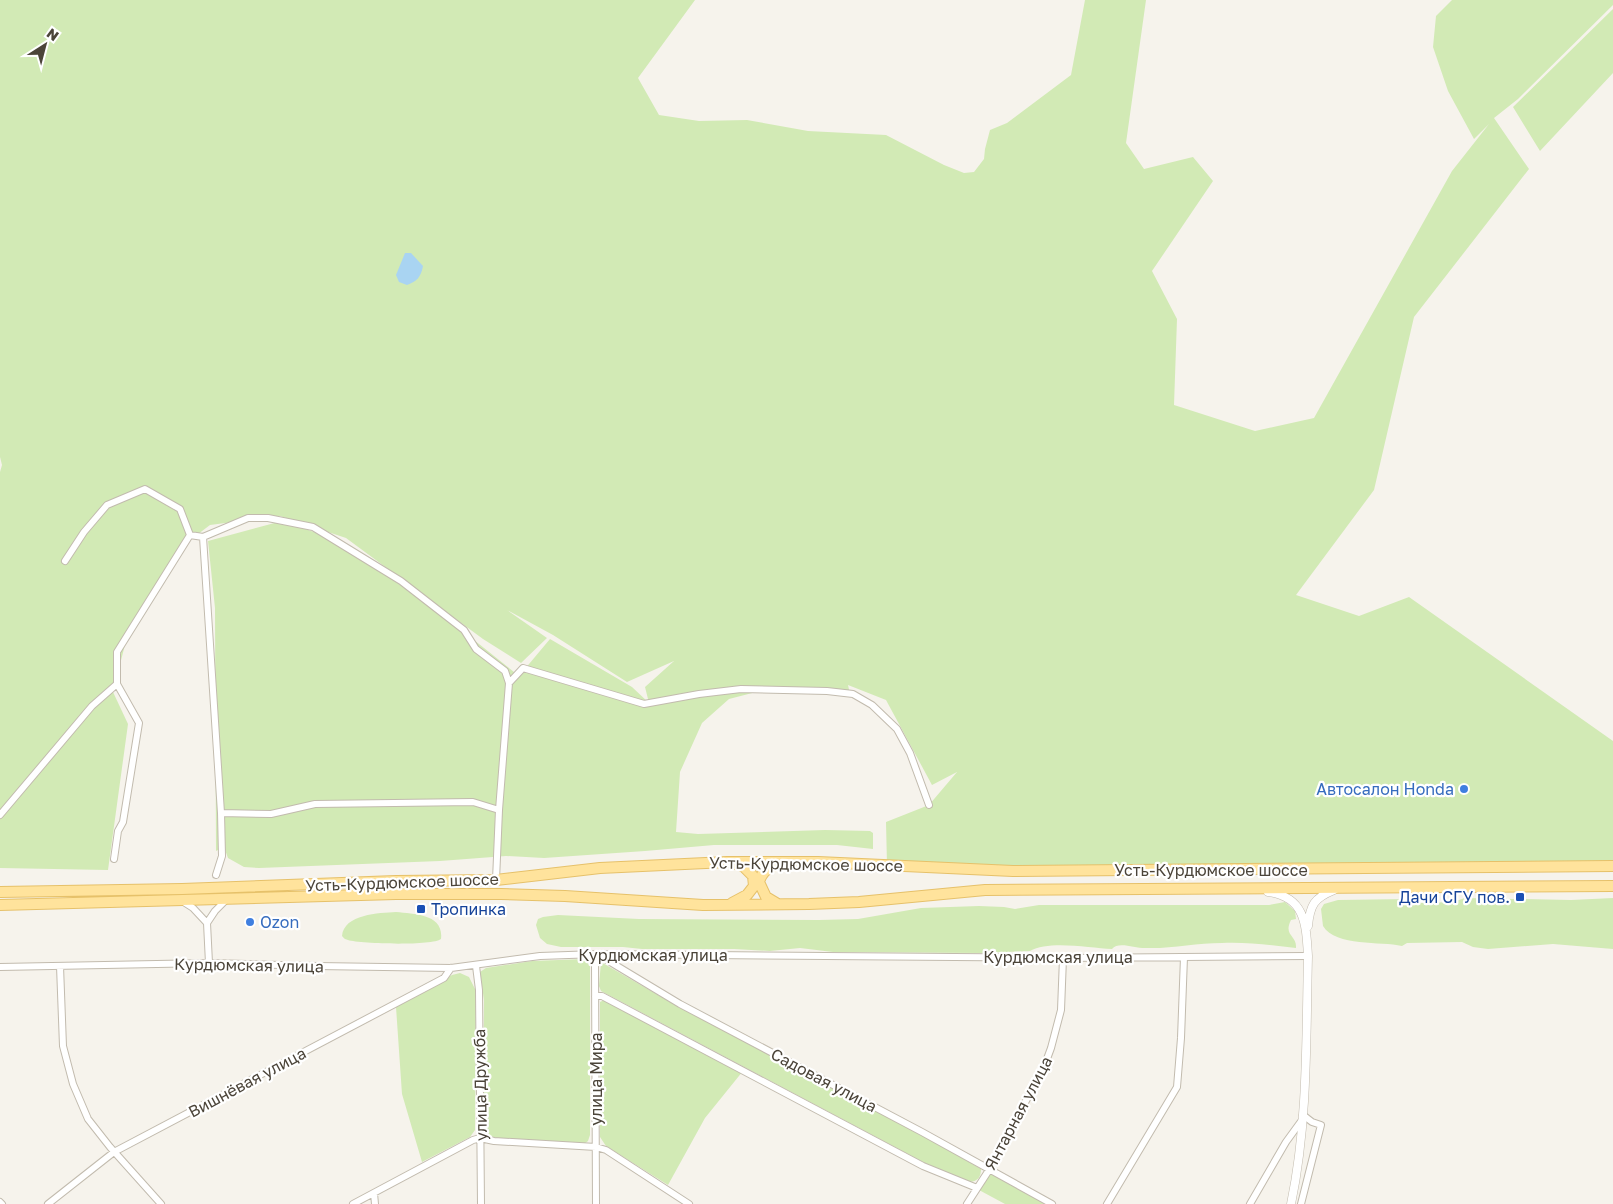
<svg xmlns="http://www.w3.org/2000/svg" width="1613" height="1204" viewBox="0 0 1613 1204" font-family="'Golos Text',sans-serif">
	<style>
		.green { fill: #d2eab5 }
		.water { fill: #a9d4f2 }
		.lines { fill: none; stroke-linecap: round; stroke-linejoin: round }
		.minor-casing { stroke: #c2bbae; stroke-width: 8 }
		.tertiary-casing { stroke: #c2bbae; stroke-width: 9 }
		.primary-casing { stroke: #e6c16a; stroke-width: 12 }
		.minor { stroke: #fff; stroke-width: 6 }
		.tertiary { stroke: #fff; stroke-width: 8 }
		.primary { stroke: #ffe39c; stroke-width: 10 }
		.shop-dot { fill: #3f7fe0; stroke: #fff; stroke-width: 2 }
		.transit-dot { fill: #1a4fb4; stroke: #fff; stroke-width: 2 }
		.labels { text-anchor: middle; stroke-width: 4.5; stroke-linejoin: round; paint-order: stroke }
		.shop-label { font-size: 16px; fill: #366cbe; stroke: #fff; text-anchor: end }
		.street-label { font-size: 16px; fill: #4b4439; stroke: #fff }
		.transit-label { font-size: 16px; fill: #164399; stroke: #fff; text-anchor: end }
	</style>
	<rect width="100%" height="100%" fill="#f6f3ec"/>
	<path class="green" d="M0 0H695L638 78 659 115 699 121 747 120 808 131 886 135 944 165 964 173 974 172 984 159 985 149 990 130 1007 123 1071 75 1085 0H1146L1126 143 1144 169 1193 157 1213 181 1152 271 1177 319 1174 405 1255 431 1314 418 1452 171 1489 124 1474 139 1448 91 1433 47 1436 16 1452 0H1613V5L1518 99 1494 118 1529 169 1414 317 1374 490 1296 595 1359 616 1409 597 1613 741V866L1309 869 887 865 886 822 929 805 957 772 932 785 886 700 848 685 850 694 760 691 729 699 702 723 680 772 676 832 698 834 825 830 870 831 873 833V849L837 845H714L645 851 544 858 506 856 440 861 259 868 244 867 228 858 224 847 216 851 215 608 208 541 282 521 343 542 479 644 519 676 550 639 632 687 649 703 645 687 674 661 627 682 553 635 507 610 547 638 521 663 483 639 346 538 280 516 210 525 177 550 130 625 113 692 128 724 108 870 0 868V472L2 465 0 457Z
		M1613 9V73L1540 151 1513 107Z
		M1465 898 1571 900 1613 898V949L1553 944 1488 949 1473 947 1462 942 1407 943 1402 946C1381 941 1336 947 1323 926L1321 909 1324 904 1338 900 1407 899 1421 903 1453 902Z
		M1285 902 1295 911 1296 919 1291 920C1283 936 1297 935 1296 948 1272 945 1247 942 1222 943 1196 943 1171 949 1145 948 1134 948 1118 941 1112 949 1090 948 1049 940 1030 951L981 953 833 952 800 948 770 951 734 949H642L623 947H561L547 944 540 938 536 925 538 919 543 917 558 915 639 919 819 920 858 919 921 908 979 906 1004 907 1015 909 1039 905H1269Z
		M396 912C415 914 444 914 441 939 432 946 360 944 348 940 344 939 344 938 342 936 344 914 379 913 396 912Z
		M585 959 590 965V1135L588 1141 584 1144 496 1138 487 1134 483 1128 484 1000 480 972 486 968 532 961Z
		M601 962 677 1006 921 1134 981 1169C981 1177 978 1181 970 1182L925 1163 601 991 599 986Z
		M460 973 469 977 476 991 475 1130 470 1137 422 1162 402 1094 396 1007 452 975Z
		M604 1000 743 1071 705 1118 668 1185 606 1146 600 1137V1002Z
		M993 1174 1047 1204H1005L979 1190 987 1176Z"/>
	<path class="water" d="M405 253H411L423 266C421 277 417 281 407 285L399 282 396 275Z"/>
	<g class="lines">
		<g class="minor-casing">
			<path id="minor" d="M190 535 203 537 248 518H268L313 527 401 581 464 630 476 649 505 671 509 683 499 810 496 880
				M203 537 221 813 222 856 216 875
				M509 683 523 668 644 704 699 694 741 689 827 691 853 694 872 705 897 729 910 753 929 805
				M221 813 271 814 315 804 473 802 499 810
				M0 815 92 706 117 684V652L190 535 180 509 145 489 107 505 84 532 65 561
				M114 859 118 831 123 822 139 723 117 684
				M182 901 193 908 207 923
				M209 963 207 923 215 911 227 899
				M60 966 63 1046 73 1084 88 1119 110 1147 161 1204
				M476 966 479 990 481 1204
				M0 967 209 963 317 966 451 968 540 956 597 954 1063 958 1308 956
				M595 996H602L923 1166 977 1188
				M374 1193 375 1204
				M0 1202 2 1204
				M48 1204 114 1152 444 978 451 968
				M353 1204 473 1140 480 1138 494 1141 596 1147 606 1150 689 1204
				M596 1204 595 962 597 954 680 1004 922 1132 1052 1204
				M967 1204 989 1170 1044 1067 1051 1048 1061 1010 1063 958
				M1107 1204 1177 1087 1181 1038 1184 957
				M1250 1204 1286 1142 1302 1120
				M1301 1204 1321 1125 1312 1122 1303 1115"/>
		</g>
		<g class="tertiary-casing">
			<path id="tertiary" d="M1268 892C1305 897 1306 923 1308 956 1306 1038 1308 1123 1291 1204
				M1308 926C1310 905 1314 898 1334 890"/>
		</g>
		<g class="primary-casing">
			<path id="primary" d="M0 892 182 889 396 881 496 880 600 868 727 862H818L1013 871 1613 866
				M732 903 747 895 754 886 753 876 743 866 735 864
				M776 903 766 897 759 882C762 871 769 867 779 864
				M0 905 396 894H501L565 896 703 905 809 904 859 902 985 890 1613 886"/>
		</g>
		<use href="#minor" class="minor"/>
		<use href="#tertiary" class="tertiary"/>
		<use href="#primary" class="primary"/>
	</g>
	<g class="shop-dot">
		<circle cx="1464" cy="789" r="5"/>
		<circle cx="250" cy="922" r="5"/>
	</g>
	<g class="transit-dot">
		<rect x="1515" y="892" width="10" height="10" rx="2.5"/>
		<rect x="416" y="904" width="10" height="10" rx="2.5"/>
	</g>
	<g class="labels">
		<g class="shop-label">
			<text x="1454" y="795">Автосалон Honda</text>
			<text x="260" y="928" text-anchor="start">Ozon</text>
		</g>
		<g class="street-label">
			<text transform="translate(806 864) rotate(1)" y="6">Усть-Курдюмское шоссе</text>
			<text x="1211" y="876">Усть-Курдюмское шоссе</text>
			<text transform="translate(402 882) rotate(-2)" y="6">Усть-Курдюмское шоссе</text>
			<text x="653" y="961">Курдюмская улица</text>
			<text x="1058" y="963">Курдюмская улица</text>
			<text transform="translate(249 965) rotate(1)" y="6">Курдюмская улица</text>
			<text transform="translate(596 1079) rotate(-90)" y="6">улица Мира</text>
			<text transform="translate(824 1080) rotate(28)" y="6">Садовая улица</text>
			<text transform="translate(247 1082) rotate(-28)" y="6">Вишнёвая улица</text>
			<text transform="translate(480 1085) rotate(-91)" y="6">улица Дружба</text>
			<text transform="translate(1018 1113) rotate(-62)" y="6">Янтарная улица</text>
		</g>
		<g class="transit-label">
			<text x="1510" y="903">Дачи СГУ пов.</text>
			<text x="431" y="915" text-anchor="start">Тропинка</text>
		</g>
	</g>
	<g transform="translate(45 45) rotate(36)" stroke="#ffffff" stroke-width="4" paint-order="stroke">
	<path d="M0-4L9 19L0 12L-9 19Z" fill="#4b4439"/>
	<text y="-8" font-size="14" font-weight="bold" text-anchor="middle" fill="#4b4439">N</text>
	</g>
</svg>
